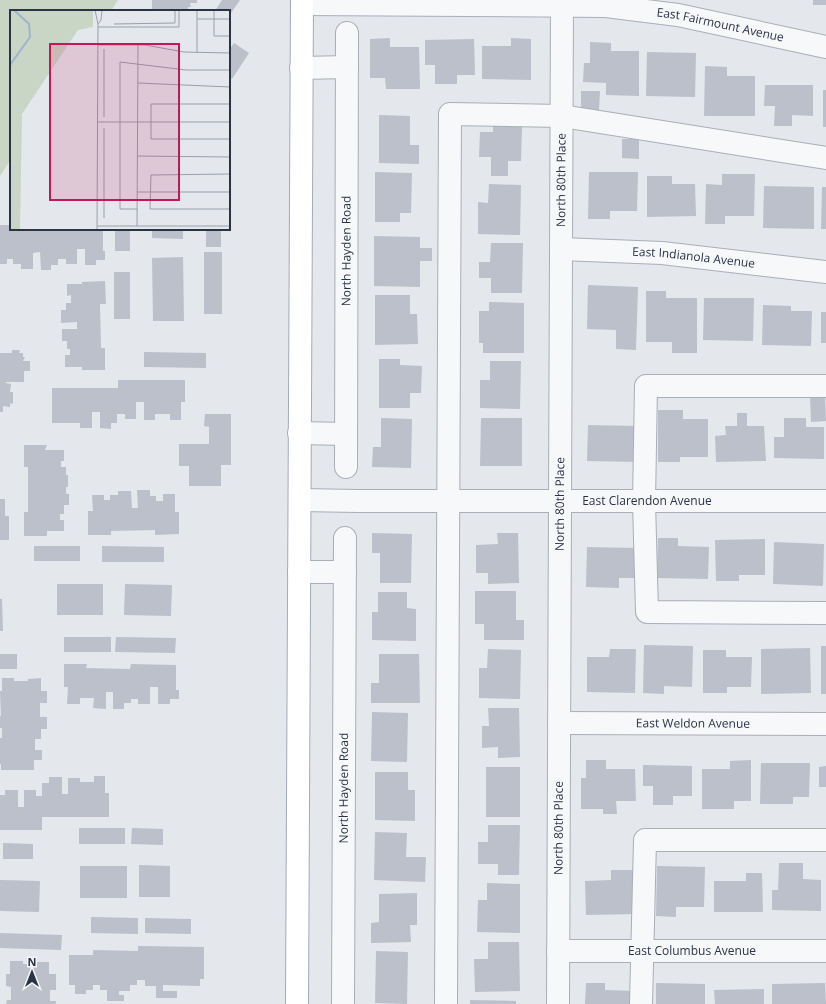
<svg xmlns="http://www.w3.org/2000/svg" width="826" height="1004" viewBox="0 0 826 1004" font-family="'Open Sans',sans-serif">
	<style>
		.green { fill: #c9d6c5 }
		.building { fill: #bbc0ca }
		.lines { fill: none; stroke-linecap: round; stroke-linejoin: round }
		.minor-casing { stroke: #a9aeb7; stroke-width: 24 }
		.major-casing { stroke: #a3abb8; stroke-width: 24 }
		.minor { stroke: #f7f8fa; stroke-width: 22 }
		.major { stroke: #fff; stroke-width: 22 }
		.labels { text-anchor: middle; stroke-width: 3; stroke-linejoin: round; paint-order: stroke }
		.street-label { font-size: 12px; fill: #2b3445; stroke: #f4f6f9 }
		.inset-river { fill: none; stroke: #9fb4cc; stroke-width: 2 }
		.inset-road { fill: none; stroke: #9a9fa9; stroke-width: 1 }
		.view { fill: #c2185b; fill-opacity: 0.15; stroke: #c2185b; stroke-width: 2 }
		.inset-edge { fill: none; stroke: #2b3445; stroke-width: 2 }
	</style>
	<rect width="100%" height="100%" fill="#e4e7ec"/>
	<path class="green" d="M0 0H118L111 11H11V159L0 176Z"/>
	<path class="building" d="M152 0H197V3H190L191 7H188V10L133 11V9H152Z
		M222 0H240L229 16V11H215Z
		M813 0H826V5H813Z
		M390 38V47H419L420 89H386L385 78H370V39Z
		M511 38 531 39V80L482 79V46H511Z
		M474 39 475 75H457V84H435V65H425V40Z
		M590 42 611 43V51H639V96L606 95V83L583 82 584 63H590Z
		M234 43 249 53 232 79 229 77V50Z
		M647 52 696 53 695 97 646 96Z
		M705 66 727 67V76H755V116H704Z
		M765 85H813V116L792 115V126H774L775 106H764Z
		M823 90H826V127H823Z
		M581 91H600L599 110H581Z
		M379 115 410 116V145H419V164L379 163Z
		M493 126 522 127 521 161H508V176H491V157H479L480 132H493Z
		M622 139H639V159L622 158Z
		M375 172 412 173 411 213H400V222H375Z
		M589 172H638L637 211H610V219H588Z
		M722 174H755L754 216H725V224H705L706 184 722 185Z
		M647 176H672V184H695L696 216 647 217Z
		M489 184 521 185 520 235 478 234V202L488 203Z
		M764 186 814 187V229L763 228Z
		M822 187H826V229H821Z
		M0 225H11V229H14V230L103 229V251H105V260H96V265H85V249H77V264H66V259H58V265H51V270H41L40 252 33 253V269H21V264H13V259H7V264H0Z
		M115 229H130V251H115Z
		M152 229H183V239L152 238Z
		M206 229H221V247H206Z
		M374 236 420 237V248H432V261H420V287L374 286Z
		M491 243H523L522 293H491V278H479V262H490Z
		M204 252H222V314H204Z
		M183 257 184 321H153L152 258Z
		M114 272H130V319H114Z
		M105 281 106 304H100L101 348H105V370H82V367H65V355H70V349H67V341H62V329H77V322L61 323V310H66V303H71V295L67 296V284H82V282Z
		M588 285 638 287 636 350 616 349V330L587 329Z
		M646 291H666V298H697V353H672V342H646Z
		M375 295H410V314H417L418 344 375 345Z
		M704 298H754L753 341 703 340Z
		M489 302 524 303V353H483V343H479V311H489Z
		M763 305 791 306V311H812L811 346 762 345Z
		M821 312H826V343H821Z
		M12 350H20L19 353H23V357H25L23 361H30V371H24V382H6V383L11 384 10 392H13V404L10 403V407L3 406V412H0V353H12Z
		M144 352 206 353V368L144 367Z
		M379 359H400V365L422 366 421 393H410V408H379Z
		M490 361H521L520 409 480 408V380H490Z
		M118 380H185V402H181V420H170V414H155V420H144V402H136V419H125V414H117V423H111V429L100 428V412H92V428H80V423H52V388H118Z
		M825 395 826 421 811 422 810 396Z
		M658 410H683V419H708V457H680V462H658Z
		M737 413H747V426H764L766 461 716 462 715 436 726 435 725 426H737Z
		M205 414H231V465H221V486H189V466H179V444H209V427L204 426Z
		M381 418 412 419 411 468 372 467 373 447H381Z
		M481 418H522V466H480Z
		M784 418H806V427H824V459L774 458V437H784Z
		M588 425 638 426 637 462 587 461Z
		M24 445H47L45 450H64V461H61V467H66V475H68V487H66V494H69V505H64V514H60V520H64V531H47V536H24V512H28V467H24Z
		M137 490H150V496H156V501H163V494H175V512H179V534L155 535V530L111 531V535H88V511H93L92 495H104V500H110V495H118V491H131L132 508H138Z
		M0 499H5V516H9V540H0Z
		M372 533 412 534 411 583H380V553H372Z
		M497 533H518L519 583 488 584V573H476V545L498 544Z
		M658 538H678V546L709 547 708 579 657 578Z
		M765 539V575H739V581H716L715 540Z
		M774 542 824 544 823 586 773 584Z
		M34 546H80V561H34Z
		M102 546 164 547V562H102Z
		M587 547 637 548V578H619V588L586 587Z
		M57 584H103V615H57Z
		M125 584 172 585 171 616 124 615Z
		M475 591H516V620H524V640H484V624H475Z
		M378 592H407V608L416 609V641L372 640V612H378Z
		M0 599H2L3 631H0Z
		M64 637H111V652H64Z
		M116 637 176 638 175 653 115 652Z
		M644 645 693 646 692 687 664 686V694L643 693Z
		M821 646H826V694H821Z
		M810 648 811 693 761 694V649Z
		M488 649 521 650 520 699 479 698V668H487Z
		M610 649H636L635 693 587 692V657H609Z
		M703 650H726V657H752L751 687H727V693H703Z
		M0 654H17V669H0Z
		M379 654H419L420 703H371V683H379Z
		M64 664H87L86 668 130 669 131 664 176 665V690H179V699H170V704H158V687H150V704H138V699H131V703H124V709H113V692H106V709L93 708 94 698H80V704H67L68 687H64Z
		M2 678H14V681H28V679L41 678V691H47V703H40V717H47V729H41V739H35V750H42V760H34V770H1V764H0V738H2V728H0V716H1L0 691H2Z
		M488 708H519L520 757 498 758V747L482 748V726H489Z
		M372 712 408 713 407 762 371 761Z
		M586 760H606V769H635L636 801H616L617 814H603V809H581V778H586Z
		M751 760V801H734V809H702V769H730V761Z
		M761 763H810L809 797H793V804H760Z
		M643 765 692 766V796H673V805H653V786H643Z
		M826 766V787H819V767Z
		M486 767H520V817H486Z
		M375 772H408V790H415V821L375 820Z
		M94 776H105V793H109V817H42V830H0V795H5V790H18V807H24V790H36V796H42V783H49V777H62V794H68V778H80V782H94Z
		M488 825H520L519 875H498V864H478V842H488Z
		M79 828H125V844H79Z
		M132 828 163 829V845L131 844Z
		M375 832 407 833 406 857H426L425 882 374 880Z
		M3 843 33 844V859H3Z
		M779 863H803V879L821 880V911L772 910V890H778Z
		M139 865 170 866V897H139Z
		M80 866H127V898H80Z
		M657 866 705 867 704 907H676V917L656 916Z
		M611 870H635L636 914 586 915 585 881 611 880Z
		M746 873H762L763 912H714V881H746Z
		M0 880 40 881 39 912 0 911Z
		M487 883 520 884V933L477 932 478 900H487Z
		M417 893V925H410L411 942 371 943V923L379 922V894Z
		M91 917 138 918V934L91 933Z
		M145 918 191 919V934L145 933Z
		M0 933 62 935 61 950 0 948Z
		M488 942H519L520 991 475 992 474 959H488Z
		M138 946 204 947V979H200V986L163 985V991H177V998H156V986H145V980H137V985H130V991H119V995H124V1001H107V990H100V985H93V990H86V994H75V985H69V955H93V950L138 951Z
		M376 951 408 952 407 1004 375 1003Z
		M10 961H23V964H37V962H49V974H56V990H50V1001H56V1004H6L7 1000H11V987L6 986V974H10Z
		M586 983H605V990L635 991V1004H585Z
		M656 983 705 984V1004H656Z
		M825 983 826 1004H772V984Z
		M764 989V1004H715L714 990Z
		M470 1000 516 1001V1004H470Z"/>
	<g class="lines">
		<g class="minor-casing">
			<g id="minor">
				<path id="s1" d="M302 4 606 6 678 15 826 47"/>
				<path d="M301 68 347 67"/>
				<path id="s2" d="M561 249 662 253 826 272"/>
				<path d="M826 386H646L644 502 647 612 826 613"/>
				<path d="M299 433 346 434"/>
				<path id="s3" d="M346 467 347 33"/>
				<path id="s4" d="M300 500 358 501H826"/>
				<path d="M299 572H345"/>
				<path id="s5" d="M559 723 826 724"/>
				<path id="s6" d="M558 951H826"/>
				<path id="s7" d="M343 1004 345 538"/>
				<path d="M446 1004 450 114 562 116 826 158"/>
				<path id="s8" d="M558 1004 562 5"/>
				<path d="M641 1004 645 840H826"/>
			</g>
		</g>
		<g class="major-casing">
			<path id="major" d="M297 1004 302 0"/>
		</g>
		<use href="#minor" class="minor"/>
		<use href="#major" class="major"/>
	</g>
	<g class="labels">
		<g class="street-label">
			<text dy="4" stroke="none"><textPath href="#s1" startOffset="420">East Fairmount Avenue</textPath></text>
			<text dy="4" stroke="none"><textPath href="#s8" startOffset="824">North 80th Place</textPath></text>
			<text dy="4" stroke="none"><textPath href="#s3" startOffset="216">North Hayden Road</textPath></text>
			<text dy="4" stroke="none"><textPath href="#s2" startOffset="133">East Indianola Avenue</textPath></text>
			<text dy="4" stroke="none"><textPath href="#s4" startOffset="347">East Clarendon Avenue</textPath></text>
			<text dy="4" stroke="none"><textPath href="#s8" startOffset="500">North 80th Place</textPath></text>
			<text dy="4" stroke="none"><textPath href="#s5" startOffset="134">East Weldon Avenue</textPath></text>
			<text dy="4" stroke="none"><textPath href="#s7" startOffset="216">North Hayden Road</textPath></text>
			<text dy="4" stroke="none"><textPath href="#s8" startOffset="176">North 80th Place</textPath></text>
			<text dy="4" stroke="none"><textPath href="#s6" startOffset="134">East Columbus Avenue</textPath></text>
		</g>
	</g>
	<g transform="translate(10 10)">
		<rect width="220" height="220" fill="#e4e7ec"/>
		<path d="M0 0H83V17L68 20 12 104 10 220H0Z" fill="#c9d6c5"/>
		<path class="inset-river" d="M0 55 20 27 19 14 4 0"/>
		<path class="inset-road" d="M85 0 88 14 87 220M204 0V26H220M187 9H220M88 14 91 10 92 0M104 14 165 13V0M88 17H169V0M87 35H135L174 42 220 43M187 43V0M128 73 220 77M220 94H141V129H220M94 107V39M87 112H220M127 146 220 147M220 164 141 165 140 199H220M127 182H220M127 199H110V52L176 60H220M94 208V118M87 216H220M127 216 128 35"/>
		<path class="view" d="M40 34H169V190H40Z"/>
		<rect width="220" height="220" class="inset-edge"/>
	</g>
	<g transform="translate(32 972)" stroke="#f4f6f9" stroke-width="3" paint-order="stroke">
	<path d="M0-3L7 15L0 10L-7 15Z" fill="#2b3445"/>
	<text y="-6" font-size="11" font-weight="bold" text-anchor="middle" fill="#2b3445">N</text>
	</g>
</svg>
